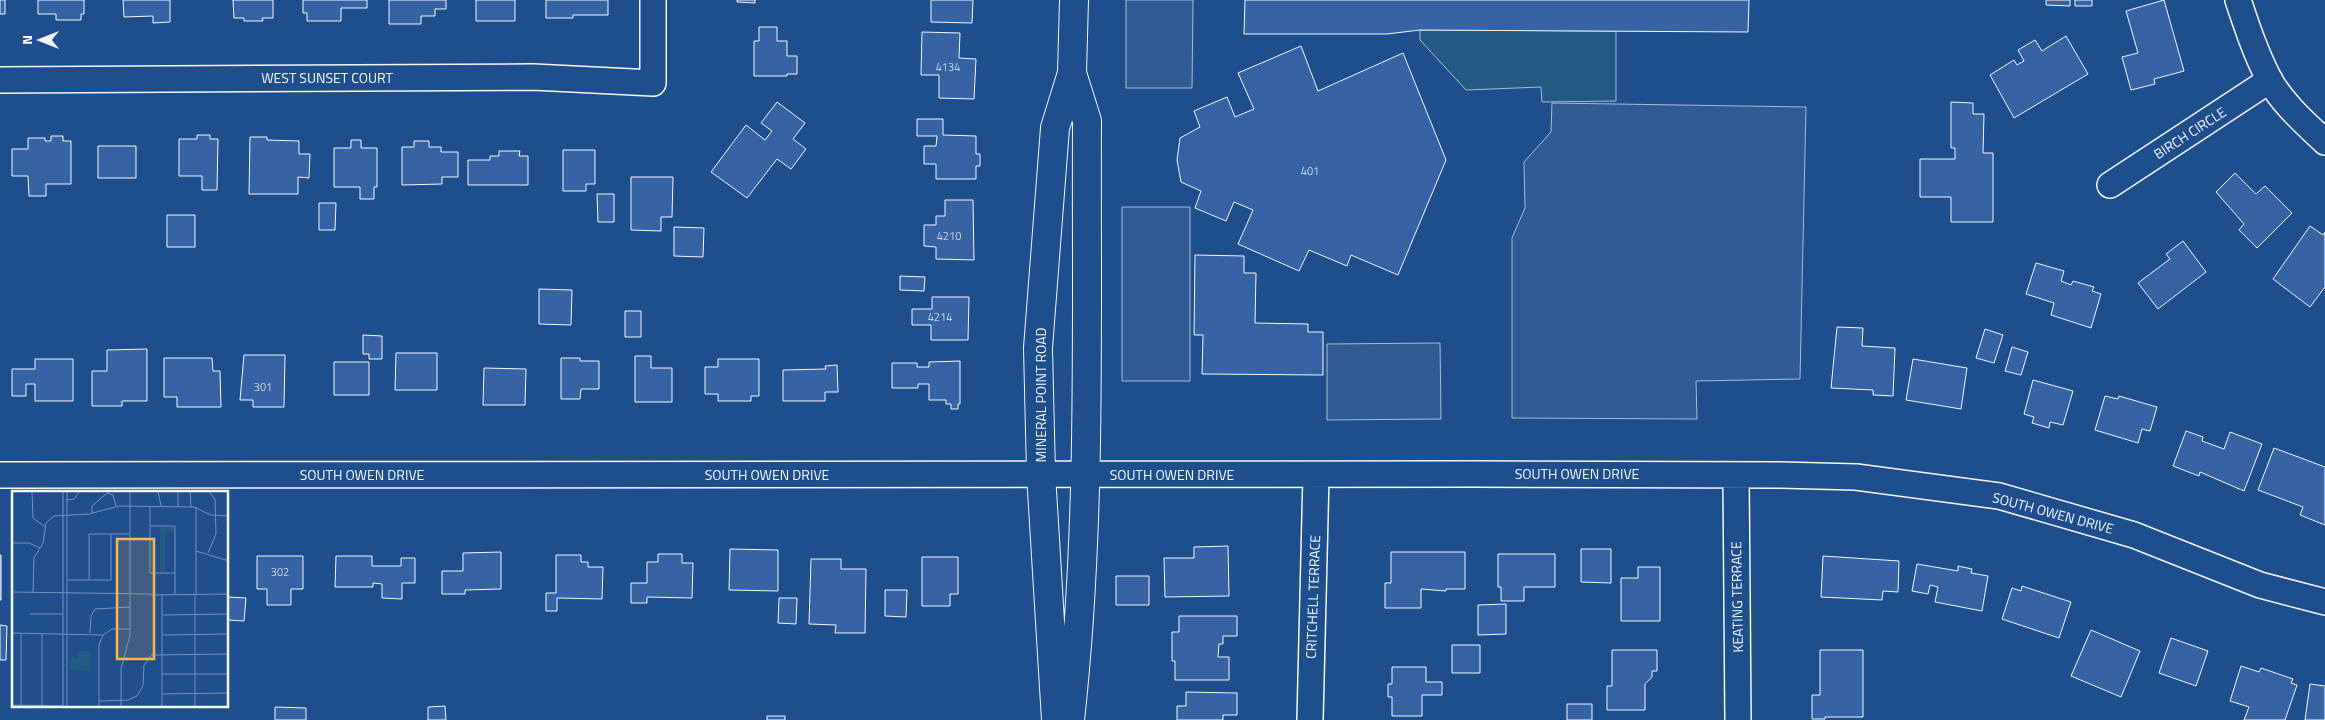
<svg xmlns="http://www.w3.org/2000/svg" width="2325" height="720" viewBox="0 0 2325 720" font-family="'Titillium Web',sans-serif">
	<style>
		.green { fill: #245a82; stroke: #a8bbd7 }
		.parking { fill: #305b95; stroke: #a8bbd7 }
		.building { fill: #3563a3; stroke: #f2f6ff }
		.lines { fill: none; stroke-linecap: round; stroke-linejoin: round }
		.street-casing { stroke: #f2f6ff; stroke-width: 28 }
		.secondary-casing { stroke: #f2f6ff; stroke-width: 30 }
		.street { stroke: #1f4e8c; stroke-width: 25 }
		.secondary { stroke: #1f4e8c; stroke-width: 28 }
		.labels { text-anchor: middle; stroke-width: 4; stroke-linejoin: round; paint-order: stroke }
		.number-label { font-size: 11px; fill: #c3d1e8 }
		.street-label { font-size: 14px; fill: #f2f6ff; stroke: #1f4e8c }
		.inset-road { fill: none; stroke: #7391ba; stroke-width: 1 }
		.view { fill: #ffb74d; fill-opacity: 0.15; stroke: #ffb74d; stroke-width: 2.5 }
		.inset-edge { fill: none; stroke: #f2f6ff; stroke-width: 2.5 }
	</style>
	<rect width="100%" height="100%" fill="#1f4e8c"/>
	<path class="green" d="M1420 30 1616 31V101L1542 102 1541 87 1466 90 1420 40Z"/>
	<path class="parking" d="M1126 0H1193L1192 88H1126Z
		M1552 103 1806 107 1800 379 1696 381 1697 419 1512 418V238L1525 208 1524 162 1551 132Z
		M1122 207H1190V381H1122Z
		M1440 343 1441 419 1327 420V344Z"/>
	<path class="building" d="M0 0H5V14H0Z
		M38 0H84V14H81V20H56V14H38Z
		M123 0H170V22L153 23V16L124 17Z
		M233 0H273V18H262L263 21H244V18H234Z
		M303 0H367V8H341V21H307V13H303Z
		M389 0H446V9H435V16H421V24H389Z
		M476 0H515V21H476Z
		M546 0H608V15H573V18H546Z
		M737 0H755V3L737 2Z
		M931 0H973L972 23 931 22Z
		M1245 0H1749L1748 32 1420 30 1387 34H1244Z
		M2046 0H2070V6L2046 5Z
		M2075 0H2092V6H2075Z
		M2164 0 2184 71 2154 79 2155 84 2131 90 2122 57 2138 53 2126 11Z
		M759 27H777V41H787V56H797V74H787V76H754V41H759Z
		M922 32 960 33 959 58 976 59 974 99 939 98V75H921Z
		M2066 36 2088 74 2014 118 1990 75 2014 60 2017 65 2024 61 2018 50 2035 40 2042 51Z
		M1301 46 1318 91 1403 53 1446 160 1398 275 1351 255 1347 266 1309 250 1299 271 1238 244 1253 210 1234 202 1226 221 1195 208 1201 191 1181 182 1177 160 1180 138 1200 127 1194 111 1227 97 1235 117 1254 109 1238 73Z
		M777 102 805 123 793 139 806 149 791 169 777 159 747 198 711 172 746 125 765 140 772 131 761 123Z
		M1951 102 1973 103V114H1984L1983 153H1993V222H1951V197H1920V159H1955V148H1951Z
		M917 119H943V135L976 136V154H980V166H976V179H936V164H924V146H936L937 136H917Z
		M197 135H210V139H218L217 190H202V176H179V139H197Z
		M51 136H63V141H71V184H46V196H29L28 176H12V149H28V138H45V141H51Z
		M250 137H267V140L299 141V154H310L309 178 298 177V194H249Z
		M351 140H361V148H377V187H374V199H360V187H334V148H351Z
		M414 141H429V147H441V152H458V177H442V184L402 185V147H414Z
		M98 146H136V178H98Z
		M563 150H595V184H586V191H563Z
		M499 151H520L519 156H528V185H468V160H490V156H499Z
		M2235 173 2256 194 2265 186 2292 213 2257 248 2239 230 2244 224 2216 192Z
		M631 177H673L672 217H661V231L631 230Z
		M597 194H614V222H598Z
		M945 200H973L974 260 936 259V247L924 246V225H936V216H945Z
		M319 203H336L335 230H319Z
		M167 215H195V247H167Z
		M2310 226 2323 235 2325 232V287L2310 307 2273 279Z
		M674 227 704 228 703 257 674 256Z
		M2183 241 2206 272 2158 309 2138 283 2170 259 2166 254Z
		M1195 255 1244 256V273H1256L1255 323 1308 324V332H1323V375L1202 374 1203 335H1194Z
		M2036 263 2064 271 2061 281 2071 285 2073 281 2094 287 2092 291 2101 294 2091 328 2051 315 2054 303 2026 294Z
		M900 276 925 277 924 291 900 290Z
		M539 289 572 290 571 325 539 324Z
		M932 297H969L968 340H931V325H912V309H932Z
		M625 311H641V337H625Z
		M1837 327 1863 328 1862 346 1895 348 1893 396 1873 395V390L1831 388Z
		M1985 329 2003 335 1994 363 1976 358Z
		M363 335 382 336V359H369V354H363Z
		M2012 347 2028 352 2021 375 2005 371Z
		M147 349V401H122V406H92V371H107V350Z
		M396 353H437V390H395Z
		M244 355H285L284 407H253V400H240Z
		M635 356H651V368H672V402H635Z
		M164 358H212L213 371H220L221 407H177V397H164Z
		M561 358H580V361H599V389H581L580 399H561Z
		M35 359H73V401H35V384H26V396H12V369H35Z
		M718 359H759V396H751V401H718V394H705V367H718Z
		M1913 359 1967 368 1961 409 1906 400Z
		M960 361V404H958V409H951V404H946V400H929V384H918V388H892V363H917V367H929V362Z
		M334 362H369V395H334Z
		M837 365 838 392H825V401H783V370L826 369 825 366Z
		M484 368 526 369 525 405H483Z
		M2033 380 2073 391 2063 425 2050 422 2049 428 2032 423 2034 417 2024 414Z
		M2105 396 2118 399 2119 396 2157 407 2150 431 2142 429 2138 443 2095 430Z
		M2186 431 2203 437 2202 441 2224 449 2230 432 2262 444 2244 491 2200 472 2199 476 2173 466Z
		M2274 448 2325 467V525L2300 515 2303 507 2258 490Z
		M1228 546 1229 596 1165 597 1164 558H1194V547Z
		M730 549 778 550V591L729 590Z
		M1581 549H1611V583L1581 582Z
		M501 552V589L465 590V594H442V571H463V553Z
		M1391 552H1465V589H1446V591L1421 589V608H1385V583H1391Z
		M658 554H682V563H693L692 598 647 597V603H631V583H647V562H658Z
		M1498 554H1555V587H1524V601H1501V587H1498Z
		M0 555H1V600H0Z
		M556 555H581V562H588V567H603L602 599 557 598V611H546V593H556Z
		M257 556H303V589H291V605H267V589H257Z
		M336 556H372V566H401V558H415V583H402V599L382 598V584L373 583V587H335Z
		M1823 556 1899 561 1898 592 1883 591 1882 600 1821 597Z
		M922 557H958V594H950V606H922Z
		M811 559H841V569H866L865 633H835L836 625 809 624Z
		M1917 564 1958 571V566L1972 569 1971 573 1988 576 1982 611 1935 602 1938 587 1930 585 1928 594 1912 591Z
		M1638 567H1660V621H1621V578H1638Z
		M1116 576H1149V605H1116Z
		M2022 586 2071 602 2059 638 2002 619 2012 588 2021 591Z
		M885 590H907L906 617 885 616Z
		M228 597 246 598 244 621 228 620Z
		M779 598H797L796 624 778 623Z
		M1506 604V634L1478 635V605Z
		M1179 616H1237V636H1223V644H1219L1218 657H1229V680H1175V661H1172V632H1179Z
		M0 625 7 626 6 660H0Z
		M2091 630 2140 651 2121 697 2071 676Z
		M2171 638 2208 651 2196 686 2159 673Z
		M1452 645H1480V673H1452Z
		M1612 650H1657V671H1652V677L1645 684V710H1607V686H1612Z
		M1820 650H1863V717H1825V719H1812V695H1820Z
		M2241 666 2259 672 2261 668 2293 679 2291 683 2297 685 2285 720H2244L2249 707 2230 701Z
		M1392 667H1426V682H1442V695H1422V716H1392V697H1388V684H1392Z
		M2310 684 2325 686V720H2305Z
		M1186 692 1237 693V715H1223V720H1177V706H1186Z
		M1567 704H1592V720H1567Z
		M445 706 446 720H428V707Z
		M275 707 306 708V720H275Z
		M767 716H785V720H767Z"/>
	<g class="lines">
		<g class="street-casing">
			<path id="street" d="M2238 0C2247 27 2256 54 2269 79 2282 103 2305 123 2325 142
				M0 80 533 77 653 83V0
				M2110 185 2270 80
				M0 475 1474 474 1780 475 1856 477 1999 496 2134 535 2260 585 2325 602
				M1736 475 1738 720
				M1310 720 1316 475"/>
		</g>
		<g class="secondary-casing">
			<path id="secondary" d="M1056 720 1041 474 1038 348 1055 128 1072 73 1074 0
				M1070 720C1092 522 1086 320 1087 121L1072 73"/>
		</g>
		<use href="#street" class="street"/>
		<use href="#secondary" class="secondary"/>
	</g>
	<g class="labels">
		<g class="number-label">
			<text x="948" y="71">4134</text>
			<text x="1310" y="175">401</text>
			<text x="949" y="240">4210</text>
			<text x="940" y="321">4214</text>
			<text x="263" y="391">301</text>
			<text x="280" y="576">302</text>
		</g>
		<g class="street-label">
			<text x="327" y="83">WEST SUNSET COURT</text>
			<text transform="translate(2190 133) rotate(-33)" y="5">BIRCH CIRCLE</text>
			<text transform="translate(1041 395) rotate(-90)" y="5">MINERAL POINT ROAD</text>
			<text x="1577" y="479">SOUTH OWEN DRIVE</text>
			<text x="362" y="480">SOUTH OWEN DRIVE</text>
			<text x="767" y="480">SOUTH OWEN DRIVE</text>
			<text x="1172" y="480">SOUTH OWEN DRIVE</text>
			<text transform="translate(2053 513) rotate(15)" y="5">SOUTH OWEN DRIVE</text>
			<text transform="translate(1313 597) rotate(-88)" y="5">CRITCHELL TERRACE</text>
			<text transform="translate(1737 597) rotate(-91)" y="5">KEATING TERRACE</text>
		</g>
	</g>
	<g transform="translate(12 491)">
		<rect width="216" height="216" fill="#1f4e8c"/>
		<path d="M148 36H162V41L153 42V81H148ZM66 160H78V180L58 179V166L66 167Z" fill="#245a82"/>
		<path class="inset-road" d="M20 0 21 27 33 36M51 0V216M55 0V216M146 0 149 15M178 0 179 16M196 0 203 8 204 43 196 62M54 9 62 8 68 0M138 16V82H163M166 16V0M184 16V104M80 22V15L95 2 101 4 104 15M139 35H163V104M0 52H17L28 57M184 60 217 70M0 81V101M55 89H99V43M77 89V43H118M0 101 139 103M21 101 22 67 31 52 34 32 42 25 77 23 107 15 182 16 199 24 217 25M138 104 217 103M150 104V216M18 123H51M150 124 217 123M0 142 91 144 100 138H118M9 142V216M78 142 79 125 83 118 118 116M150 144 217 143M150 183H217M150 203 217 202M87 210 116 209 125 205 131 195 132 174 140 164 217 163M0 214 51 215M30 216V142M87 216V154L91 144M109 216V178L118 144V0M183 216V104M216 216V103"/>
		<path class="view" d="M105 48H142V168H105Z"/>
		<rect width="216" height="216" class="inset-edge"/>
	</g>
	<g transform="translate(40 40) rotate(270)" stroke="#1f4e8c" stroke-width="4" paint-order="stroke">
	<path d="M0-4L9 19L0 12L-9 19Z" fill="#f2f6ff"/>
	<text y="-8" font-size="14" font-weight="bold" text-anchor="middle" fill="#f2f6ff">N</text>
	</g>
</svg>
